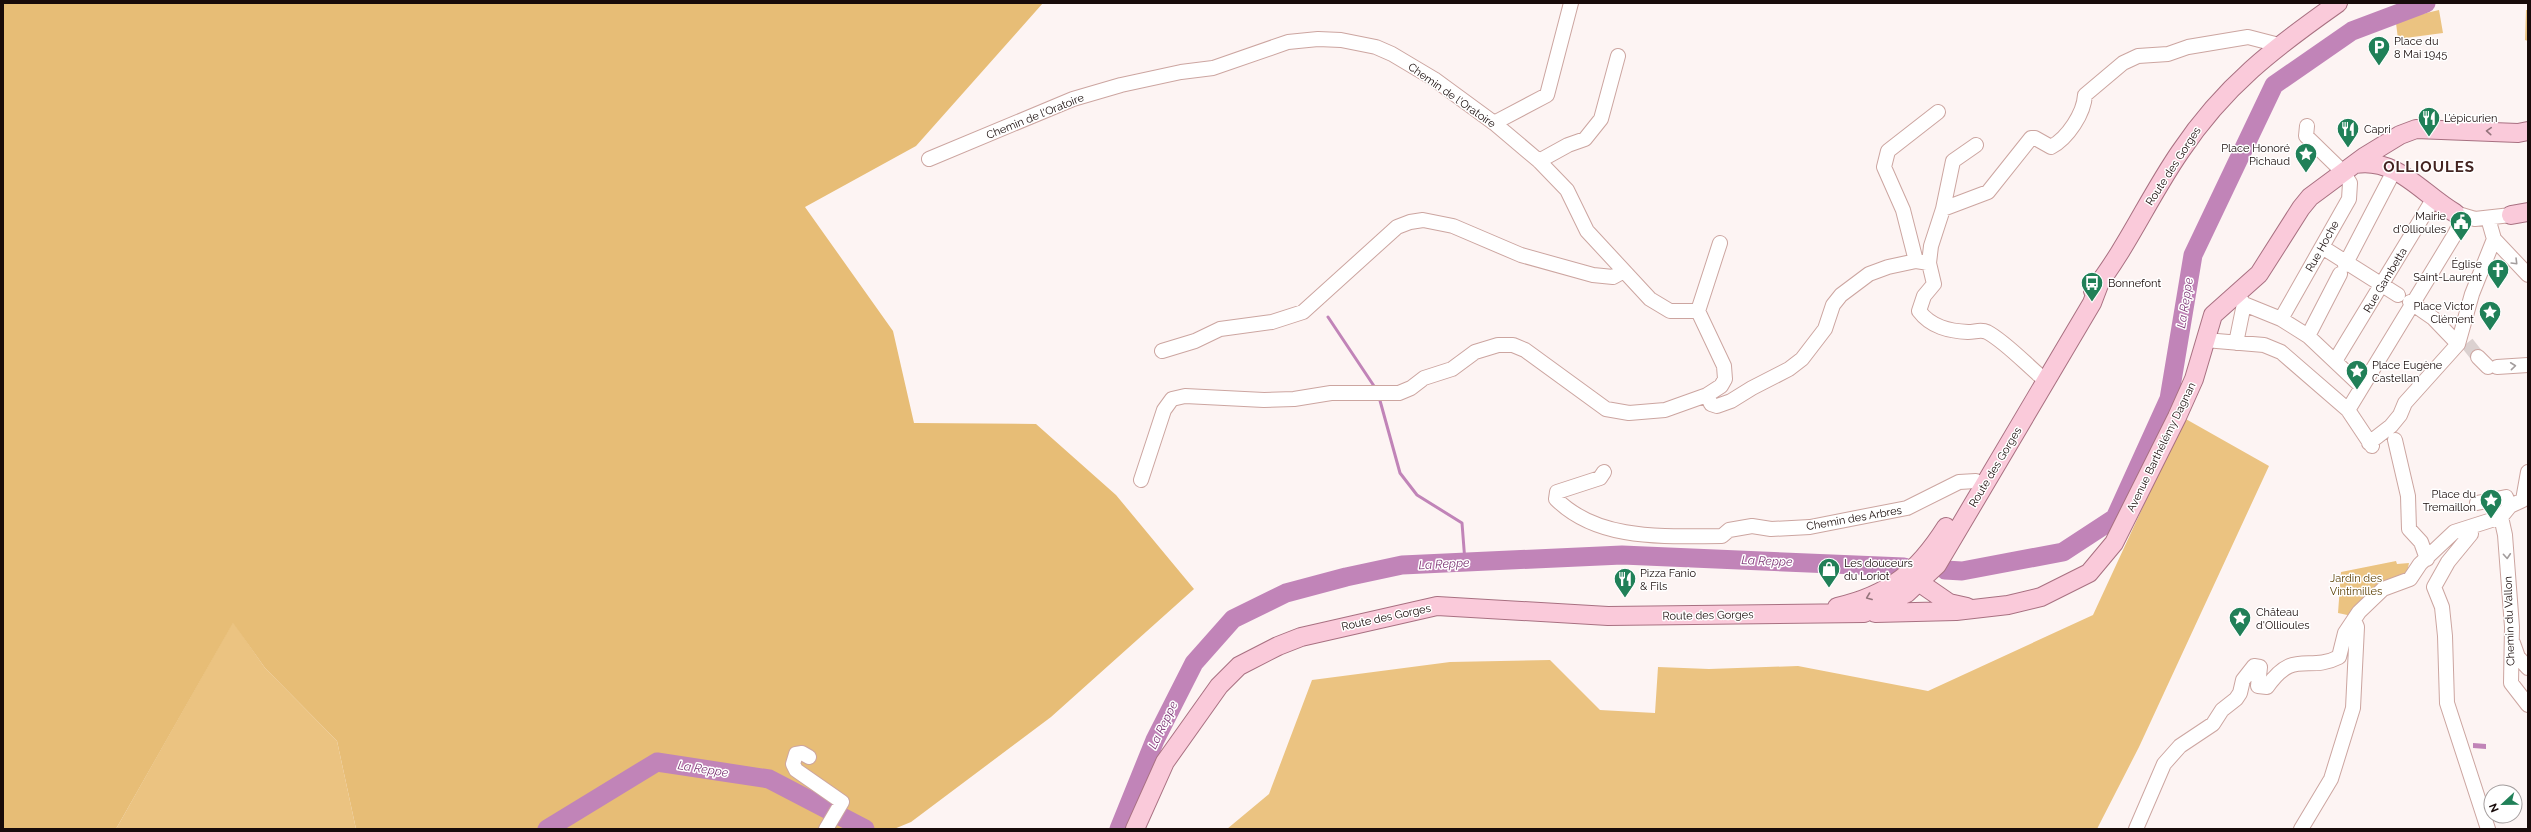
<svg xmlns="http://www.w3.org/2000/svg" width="2531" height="832" viewBox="0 0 2531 832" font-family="Raleway,sans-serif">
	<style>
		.green { fill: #ebc381 }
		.forest { fill: #e7bd76 }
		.water { fill: #c184b8 }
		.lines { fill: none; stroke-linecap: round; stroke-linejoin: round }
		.stream { stroke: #c184b8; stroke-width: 3 }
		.river { stroke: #c184b8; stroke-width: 19 }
		.minor-tunnel { stroke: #dbd1d0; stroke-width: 14; stroke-dasharray: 14 7; stroke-linecap: butt }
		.minor-casing { stroke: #cca5a0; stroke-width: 16 }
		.major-casing { stroke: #a87081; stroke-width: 20 }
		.minor { stroke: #fff; stroke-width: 14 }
		.major { stroke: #facada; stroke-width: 18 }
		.oneway { stroke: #94747c }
		.oneway2 { stroke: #a39d9d }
		.labels { text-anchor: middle; stroke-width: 3; stroke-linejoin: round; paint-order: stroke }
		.poi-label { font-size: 11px; fill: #180b0a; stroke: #fff; text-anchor: start }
		.street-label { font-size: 11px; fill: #180b0a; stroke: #fff }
		.park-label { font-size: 11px; fill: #5d4106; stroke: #fff }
		.water-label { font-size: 12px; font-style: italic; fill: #7c3374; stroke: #fff }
		.district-label { font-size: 15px; font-weight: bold; letter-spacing: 1px; fill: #432421; stroke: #fff }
	</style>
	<rect width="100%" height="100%" fill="#fdf4f3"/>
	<path class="green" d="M2439 10 2443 33 2398 39 2396 23 2418 15Z
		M2526 10H2528V41L2525 40Z
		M2184 418 2269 466 2139 747 2097 829H1227L1269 794 1312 680 1450 662 1550 660 1600 710 1655 713 1658 667 1709 669 1798 666 1928 691 2093 615Z
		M2396 561 2397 564 2409 563 2407 573 2352 616 2338 613 2341 572Z
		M233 622 265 668 337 741 356 829H116Z"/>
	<path class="forest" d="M3 3H1043L916 146 805 207 893 331 914 423 1036 424 1116 495 1194 589 1051 717 911 822 894 829H356L337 741 265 668 233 623 116 829H3Z"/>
	<path class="water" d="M2473 743 2486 744V749L2473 748Z"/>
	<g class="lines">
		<path class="stream" d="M1328 317 1376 389
			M1379 397 1400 473 1417 495 1462 523 1465 562"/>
		<path class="river" d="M1945 570 1962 571 2063 552 2115 518 2169 399 2193 255 2274 85 2352 31 2426 3
			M547 829 657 762 769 779 865 829
			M1119 829 1155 740 1194 663 1233 619 1286 593 1346 577 1402 565 1622 555 1904 567"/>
		<path class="minor-tunnel" d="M2467 343 2478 357"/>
		<g class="minor-casing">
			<path id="minor" d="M1494 123 1547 95 1571 3
				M929 159 1073 99 1121 85 1181 72 1213 68 1288 42 1318 39 1341 40 1376 47 1392 54 1434 79 1494 123 1539 161 1567 190 1587 231 1650 299 1670 311H1698L1724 366 1725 379 1721 386 1707 395 1665 410 1629 413 1606 409 1525 350 1513 345H1498L1475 352 1452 369 1424 378 1411 388 1399 393H1331L1294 399 1264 400 1185 396 1172 399 1164 410 1141 480
				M1539 161 1568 145 1585 139 1601 119 1618 56
				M1943 209 1988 192 2031 138H2035L2051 147C2068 138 2084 113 2085 95L2123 63 2138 56 2168 54 2188 47 2248 37 2279 45
				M2455 213 2475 219 2511 215
				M2488 218 2494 239 2528 275
				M2322 247 2398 295
				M1916 261 1903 210 1884 167 1888 151 1938 112
				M1929 263 1931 246 1943 209 1953 161 1976 145
				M2345 265 2395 169
				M2237 294 2244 304 2281 319 2308 336 2362 387
				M2410 302 2433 318 2458 344
				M1698 311 1720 243
				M2281 319 2349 199 2350 183 2343 172 2306 136 2307 126
				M2308 336 2340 274
				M2205 340 2264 345 2281 352 2348 410 2372 446
				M2236 343 2244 304
				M1162 351 1195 341 1220 329 1272 322 1303 312 1397 227 1410 222 1423 220 1453 226 1521 255 1593 275 1613 277 1624 271
				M2478 357 2488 367
				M2335 361 2434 198
				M2497 367 2528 365
				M1707 395 1711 404 1717 406 1731 401 1752 388 1789 369 1802 359 1825 329 1833 305 1841 295 1869 274 1888 267 1916 261 1929 263 1934 284 1924 296 1919 311C1931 327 1949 331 1968 332 1975 332 1981 329 1987 332 2004 341 2024 362 2039 375
				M2348 410 2455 234 2463 217
				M2395 440 2408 496 2409 529 2421 542 2427 559
				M2369 443 2391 426 2400 415 2405 403 2458 344 2472 294 2494 239
				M1604 472 1600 478 1557 492 1556 499C1599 542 1667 536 1722 536L1729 530 1752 526 1771 529 1810 527 1907 508 1959 482 1976 481
				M2477 503 2506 497 2510 506
				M2501 517 2505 535 2512 627 2511 683 2528 705
				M2501 517 2510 506 2523 500 2528 472
				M2471 534 2448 562 2434 587 2442 607 2445 636 2447 703 2488 829
				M2513 643 2518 657 2528 668
				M809 757 802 753 796 754 793 764 796 770 842 802 826 829
				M2136 829 2164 764 2180 746 2213 724 2222 710 2236 699 2240 693 2243 680 2254 666 2260 667 2258 686 2267 687C2294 648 2308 673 2339 657L2345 633 2359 612 2383 589 2410 579 2420 564 2454 532 2501 517
				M2301 829 2331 779 2353 708 2357 627 2354 620"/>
		</g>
		<g class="major-casing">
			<path id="major" d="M2355 164C2397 157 2422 194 2455 213
				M2511 215 2528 212
				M2093 291C2127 248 2149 197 2180 152 2224 86 2274 48 2338 3
				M1909 580 1920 583 1949 603 1967 607
				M1837 607C1890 595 1918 571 1946 527
				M1875 613 1956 611 2008 605 2041 597 2089 573 2114 543 2177 417 2194 379 2213 315 2259 274 2301 208 2310 197 2364 157 2400 135 2416 129 2518 133 2528 131
				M1135 829 1165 762 1219 686 1239 666 1278 646 1301 637 1437 606 1608 616 1864 613 1907 593 1937 565 2092 303 2100 282"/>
		</g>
		<use href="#minor" class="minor"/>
		<use href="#major" class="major"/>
	</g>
	<defs><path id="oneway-chevron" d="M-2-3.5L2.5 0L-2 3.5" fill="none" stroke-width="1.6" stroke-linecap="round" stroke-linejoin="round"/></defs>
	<g class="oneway">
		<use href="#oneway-chevron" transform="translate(2489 131) rotate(-176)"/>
		<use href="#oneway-chevron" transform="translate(1869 597) rotate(159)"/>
	</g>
	<g class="oneway2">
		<use href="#oneway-chevron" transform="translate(2515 262) rotate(45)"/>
		<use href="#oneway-chevron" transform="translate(2513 366) rotate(-6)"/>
		<use href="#oneway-chevron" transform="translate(2507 556) rotate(86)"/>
	</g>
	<defs>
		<g id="parking-pin" transform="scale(1.15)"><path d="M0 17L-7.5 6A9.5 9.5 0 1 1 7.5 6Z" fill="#208058" stroke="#fff"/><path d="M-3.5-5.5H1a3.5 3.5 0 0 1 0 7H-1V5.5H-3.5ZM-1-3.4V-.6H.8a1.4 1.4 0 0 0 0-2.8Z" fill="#fff"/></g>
		<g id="restaurant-pin" transform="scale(1.15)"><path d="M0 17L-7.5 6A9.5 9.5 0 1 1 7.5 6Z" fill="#208058" stroke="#fff"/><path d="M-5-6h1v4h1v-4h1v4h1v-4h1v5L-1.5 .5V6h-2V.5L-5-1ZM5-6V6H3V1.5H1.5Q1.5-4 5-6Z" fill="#fff"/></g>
		<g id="sight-pin" transform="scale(1.15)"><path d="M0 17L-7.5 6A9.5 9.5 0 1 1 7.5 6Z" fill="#208058" stroke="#fff"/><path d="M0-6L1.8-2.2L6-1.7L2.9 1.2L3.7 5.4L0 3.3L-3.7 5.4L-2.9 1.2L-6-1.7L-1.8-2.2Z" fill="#fff"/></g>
		<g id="civic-pin" transform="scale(1.15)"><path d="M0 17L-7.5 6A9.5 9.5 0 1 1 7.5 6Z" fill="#208058" stroke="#fff"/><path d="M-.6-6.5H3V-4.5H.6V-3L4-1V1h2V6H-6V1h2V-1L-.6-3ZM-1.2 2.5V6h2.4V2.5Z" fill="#fff"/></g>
		<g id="church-pin" transform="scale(1.15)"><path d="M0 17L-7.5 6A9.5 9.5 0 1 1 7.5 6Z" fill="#208058" stroke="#fff"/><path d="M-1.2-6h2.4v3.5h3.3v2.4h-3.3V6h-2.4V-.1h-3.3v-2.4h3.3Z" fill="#fff"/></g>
		<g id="bus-pin" transform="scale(1.15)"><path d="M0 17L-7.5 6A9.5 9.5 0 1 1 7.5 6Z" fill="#208058" stroke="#fff"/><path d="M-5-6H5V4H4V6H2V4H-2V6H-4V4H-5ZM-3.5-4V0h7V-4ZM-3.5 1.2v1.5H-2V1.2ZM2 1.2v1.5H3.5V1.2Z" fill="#fff"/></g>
		<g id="shop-pin" transform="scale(1.15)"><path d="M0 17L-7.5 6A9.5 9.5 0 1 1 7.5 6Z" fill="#208058" stroke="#fff"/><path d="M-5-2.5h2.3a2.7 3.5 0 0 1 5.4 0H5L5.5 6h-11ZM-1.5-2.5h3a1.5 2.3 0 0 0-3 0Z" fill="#fff"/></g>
	</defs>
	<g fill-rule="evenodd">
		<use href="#parking-pin" x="2379" y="47"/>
		<use href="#restaurant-pin" x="2429" y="118"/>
		<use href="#restaurant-pin" x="2348" y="129"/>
		<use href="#sight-pin" x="2306" y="154"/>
		<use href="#civic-pin" x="2461" y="222"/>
		<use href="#church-pin" x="2498" y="270"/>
		<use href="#bus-pin" x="2092" y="283"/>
		<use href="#sight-pin" x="2490" y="312"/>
		<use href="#sight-pin" x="2357" y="371"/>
		<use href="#sight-pin" x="2491" y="500"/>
		<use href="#shop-pin" x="1829" y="569"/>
		<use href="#restaurant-pin" x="1625" y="579"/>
		<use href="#sight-pin" x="2240" y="618"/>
	</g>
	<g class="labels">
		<g class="poi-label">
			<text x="2394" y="45">Place du<tspan x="2394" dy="13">8 Mai 1945</tspan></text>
			<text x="2444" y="122">L’épicurien</text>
			<text x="2364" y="133">Capri</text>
			<text x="2290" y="152" text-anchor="end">Place Honoré<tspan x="2290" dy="13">Pichaud</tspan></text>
			<text x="2446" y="220" text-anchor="end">Mairie<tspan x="2446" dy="13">d’Ollioules</tspan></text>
			<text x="2482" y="268" text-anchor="end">Église<tspan x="2482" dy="13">Saint-Laurent</tspan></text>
			<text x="2108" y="287">Bonnefont</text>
			<text x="2474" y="310" text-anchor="end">Place Victor<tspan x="2474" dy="13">Clément</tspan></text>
			<text x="2372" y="369">Place Eugène<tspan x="2372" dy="13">Castellan</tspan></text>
			<text x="2476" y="498" text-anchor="end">Place du<tspan x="2476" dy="13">Tremaillon</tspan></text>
			<text x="1844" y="567">Les douceurs<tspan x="1844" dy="13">du Loriot</tspan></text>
			<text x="1640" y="577">Pizza Fanio<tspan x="1640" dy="13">&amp; Fils</tspan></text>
			<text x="2256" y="616">Château<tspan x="2256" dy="13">d'Ollioules</tspan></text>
		</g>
		<g class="street-label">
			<text transform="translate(1452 95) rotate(35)" y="4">Chemin de l'Oratoire</text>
			<text transform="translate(1035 116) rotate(-22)" y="4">Chemin de l'Oratoire</text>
			<text transform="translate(2173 166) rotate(-57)" y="4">Route des Gorges</text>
			<text transform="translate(2322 246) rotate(-61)" y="4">Rue Hoche</text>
			<text transform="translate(2385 280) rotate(-59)" y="4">Rue Gambetta</text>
			<text transform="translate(2161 447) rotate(-64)" y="4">Avenue Barthélémy Dagnan</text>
			<text transform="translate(1995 467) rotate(-59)" y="4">Route des Gorges</text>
			<text transform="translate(1854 518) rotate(-10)" y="4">Chemin des Arbres</text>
			<text transform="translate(1708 615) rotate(-1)" y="4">Route des Gorges</text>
			<text transform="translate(1386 617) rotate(-12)" y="4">Route des Gorges</text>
			<text transform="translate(2509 621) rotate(-92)" y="4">Chemin du Vallon</text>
		</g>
		<g class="park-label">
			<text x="2356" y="582">Jardin des<tspan x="2356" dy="13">Vintimilles</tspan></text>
		</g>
		<g class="water-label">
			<text transform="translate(2185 303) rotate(-81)" y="4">La Reppe</text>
			<text transform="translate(1767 561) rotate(2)" y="4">La Reppe</text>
			<text transform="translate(1444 564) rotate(-3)" y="4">La Reppe</text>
			<text transform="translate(1163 725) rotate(-64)" y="4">La Reppe</text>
			<text transform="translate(703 769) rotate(9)" y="4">La Reppe</text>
		</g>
		<g class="district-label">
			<text x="2429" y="172">OLLIOULES</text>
		</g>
	</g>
	<rect width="2531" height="832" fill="none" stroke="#180b0a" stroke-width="8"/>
	<g transform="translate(2503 804) rotate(248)"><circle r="19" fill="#ffffff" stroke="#a39d9d"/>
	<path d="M0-3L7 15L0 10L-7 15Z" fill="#208058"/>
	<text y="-6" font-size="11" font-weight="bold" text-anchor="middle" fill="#180b0a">N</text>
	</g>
</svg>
